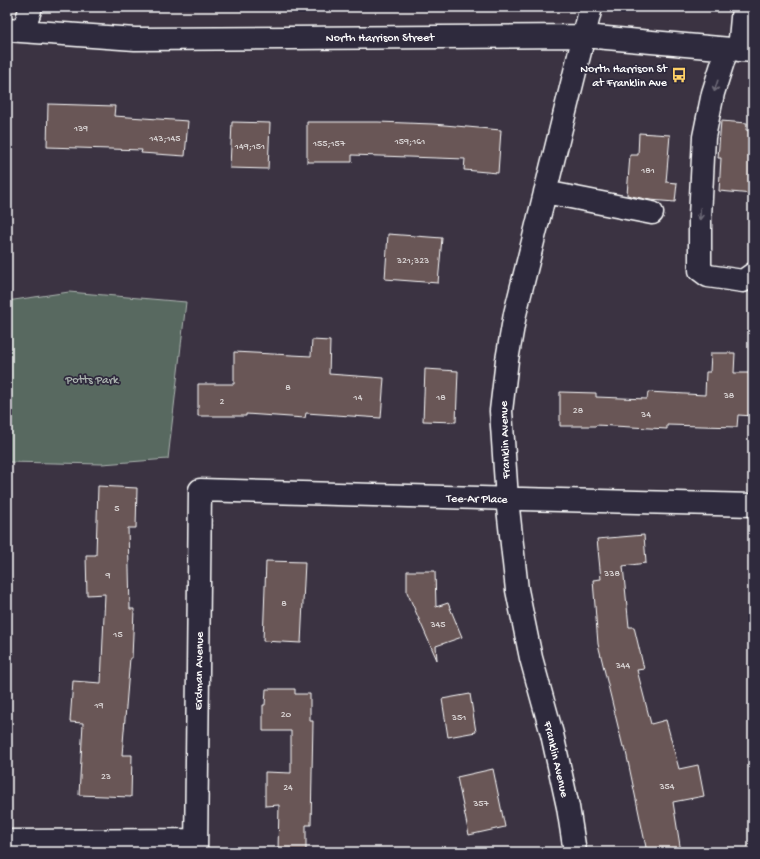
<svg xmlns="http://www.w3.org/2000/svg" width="760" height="859" viewBox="0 0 760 859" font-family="'Gochi Hand',sans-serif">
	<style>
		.green { fill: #586961; stroke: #acb4b0 }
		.building { fill: #695656; stroke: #fff }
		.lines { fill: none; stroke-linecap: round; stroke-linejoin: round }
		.minor-casing { stroke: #fff; stroke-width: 25 }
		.minor { stroke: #2f2a3d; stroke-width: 22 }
		.oneway { stroke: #6d6a77 }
		.labels { text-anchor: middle; stroke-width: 3.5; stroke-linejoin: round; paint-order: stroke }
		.number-label { font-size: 10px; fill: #dad5d5 }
		.street-label { font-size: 12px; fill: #fff; stroke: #2f2a3d }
		.poi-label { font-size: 12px; fill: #fff; stroke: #2f2a3d; text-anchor: end }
		.park-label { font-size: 12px; fill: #acb4b0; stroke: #2f2a3d }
	</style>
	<rect width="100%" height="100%" fill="#3b3342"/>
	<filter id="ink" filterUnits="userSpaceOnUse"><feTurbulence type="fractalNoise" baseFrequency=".025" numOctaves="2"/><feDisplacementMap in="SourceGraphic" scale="8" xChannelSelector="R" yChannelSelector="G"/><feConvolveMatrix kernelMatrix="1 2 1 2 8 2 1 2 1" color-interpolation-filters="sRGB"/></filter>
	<g filter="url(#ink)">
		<path class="green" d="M69 292 186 302 168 459 102 464 7 462V301Z"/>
		<path class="building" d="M48 104 115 106 114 116 188 121 185 156 141 153 142 150 47 147Z
			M721 121 747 123 746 130 753 131V194L719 191 721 158H718Z
			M232 122 270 123 268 169 230 168Z
			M307 122H378L433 124 501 130 498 173 464 170 465 159 352 155V162H307Z
			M639 133 670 135 666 182 677 183 675 202 650 200 627 195 630 155H638Z
			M388 234 442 238 438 283 385 279Z
			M312 340 330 341 329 374 384 378 381 418 306 413 305 418 246 414V416H198V384H234V352L311 356Z
			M711 353H735L734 373H753V416L738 415 737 427 667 425V429L596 425V426H560V392L596 393V397L647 399 648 392 705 395 706 372H710Z
			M425 369 458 371 456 422 423 421Z
			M98 486 137 488 136 528H128L130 609H134L132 658H130L122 755H132L131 797 79 795 83 723 70 722 73 681 101 683 105 594 87 595 86 555H96Z
			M644 535 646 563 623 566 629 627H634L644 669 637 670 651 724 666 720 679 769 698 765 704 796 673 802 681 852H647L625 747H623L598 644 593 580 601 579 597 539Z
			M266 561 305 562 301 643 263 641Z
			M407 571H435L436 607 448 603 462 637 436 646 437 660 407 592Z
			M266 689H295V694H310V721H313L311 825H306V852H278L279 805 265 806V772L291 773V731H263V705H265Z
			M470 694 476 732 448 737 442 699Z
			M493 769 505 827 469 835 457 777Z"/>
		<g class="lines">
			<g class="minor-casing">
				<path id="minor" d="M7 30 135 39 584 36 753 51
					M23 31 31 7
					M727 49 713 93 704 137 700 217V270L708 276 743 281 753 274
					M739 50 743 7
					M545 192 652 213
					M7 841 196 840
					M196 852 200 490 480 498 753 505
					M575 852 568 807 552 734 531 658 517 590 507 499 501 411 507 360 515 314 591 7"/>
			</g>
			<use href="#minor" class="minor"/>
		</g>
		<defs><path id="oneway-shaft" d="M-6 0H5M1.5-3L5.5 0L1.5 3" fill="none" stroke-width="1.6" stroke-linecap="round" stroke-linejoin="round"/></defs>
		<g class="oneway">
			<use href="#oneway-shaft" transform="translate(716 86) rotate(108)"/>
			<use href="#oneway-shaft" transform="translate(700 214) rotate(92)"/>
		</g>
	</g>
	<defs>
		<g id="bus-bare" transform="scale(1.2)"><path d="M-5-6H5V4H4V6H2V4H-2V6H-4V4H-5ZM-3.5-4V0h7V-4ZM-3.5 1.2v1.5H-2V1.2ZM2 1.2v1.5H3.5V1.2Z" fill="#ffd166" stroke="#2f2a3d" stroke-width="2.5" paint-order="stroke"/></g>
	</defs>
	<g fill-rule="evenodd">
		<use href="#bus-bare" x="679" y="75"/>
	</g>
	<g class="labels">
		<g class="number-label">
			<text x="81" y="131">139</text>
			<text x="165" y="141">143;145</text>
			<text x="410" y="144">159;161</text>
			<text x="329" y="146">155;157</text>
			<text x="250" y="149">149;151</text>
			<text x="648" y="173">181</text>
			<text x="413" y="263">321;323</text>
			<text x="288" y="390">8</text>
			<text x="729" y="398">38</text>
			<text x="358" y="400">14</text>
			<text x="441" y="400">18</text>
			<text x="222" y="404">2</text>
			<text x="578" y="413">28</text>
			<text x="646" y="417">34</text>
			<text x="117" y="511">5</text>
			<text x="612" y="576">338</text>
			<text x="108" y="578">9</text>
			<text x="284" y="606">8</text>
			<text x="438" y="627">345</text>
			<text x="118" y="637">15</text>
			<text x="623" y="668">344</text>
			<text x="99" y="708">19</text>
			<text x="286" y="717">20</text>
			<text x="459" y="720">351</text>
			<text x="106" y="779">23</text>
			<text x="667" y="789">354</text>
			<text x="288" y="790">24</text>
			<text x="481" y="806">357</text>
		</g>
		<g class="street-label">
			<text x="380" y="41">North Harrison Street</text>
			<text transform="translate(504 440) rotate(-92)" y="4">Franklin Avenue</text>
			<text transform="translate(477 498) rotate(1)" y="4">Tee-Ar Place</text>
			<text transform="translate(198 671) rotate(-89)" y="4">Erdman Avenue</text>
			<text transform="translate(557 759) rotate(77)" y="4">Franklin Avenue</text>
		</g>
		<g class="poi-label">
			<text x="667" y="72">North Harrison St<tspan x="667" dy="14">at Franklin Ave</tspan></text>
		</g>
		<g class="park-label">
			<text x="92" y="383">Potts Park</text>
		</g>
	</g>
	<rect width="760" height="859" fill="none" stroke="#2f2a3d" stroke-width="24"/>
	<rect x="12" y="12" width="736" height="835" fill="none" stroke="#fff" stroke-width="1.5" filter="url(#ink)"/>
</svg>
